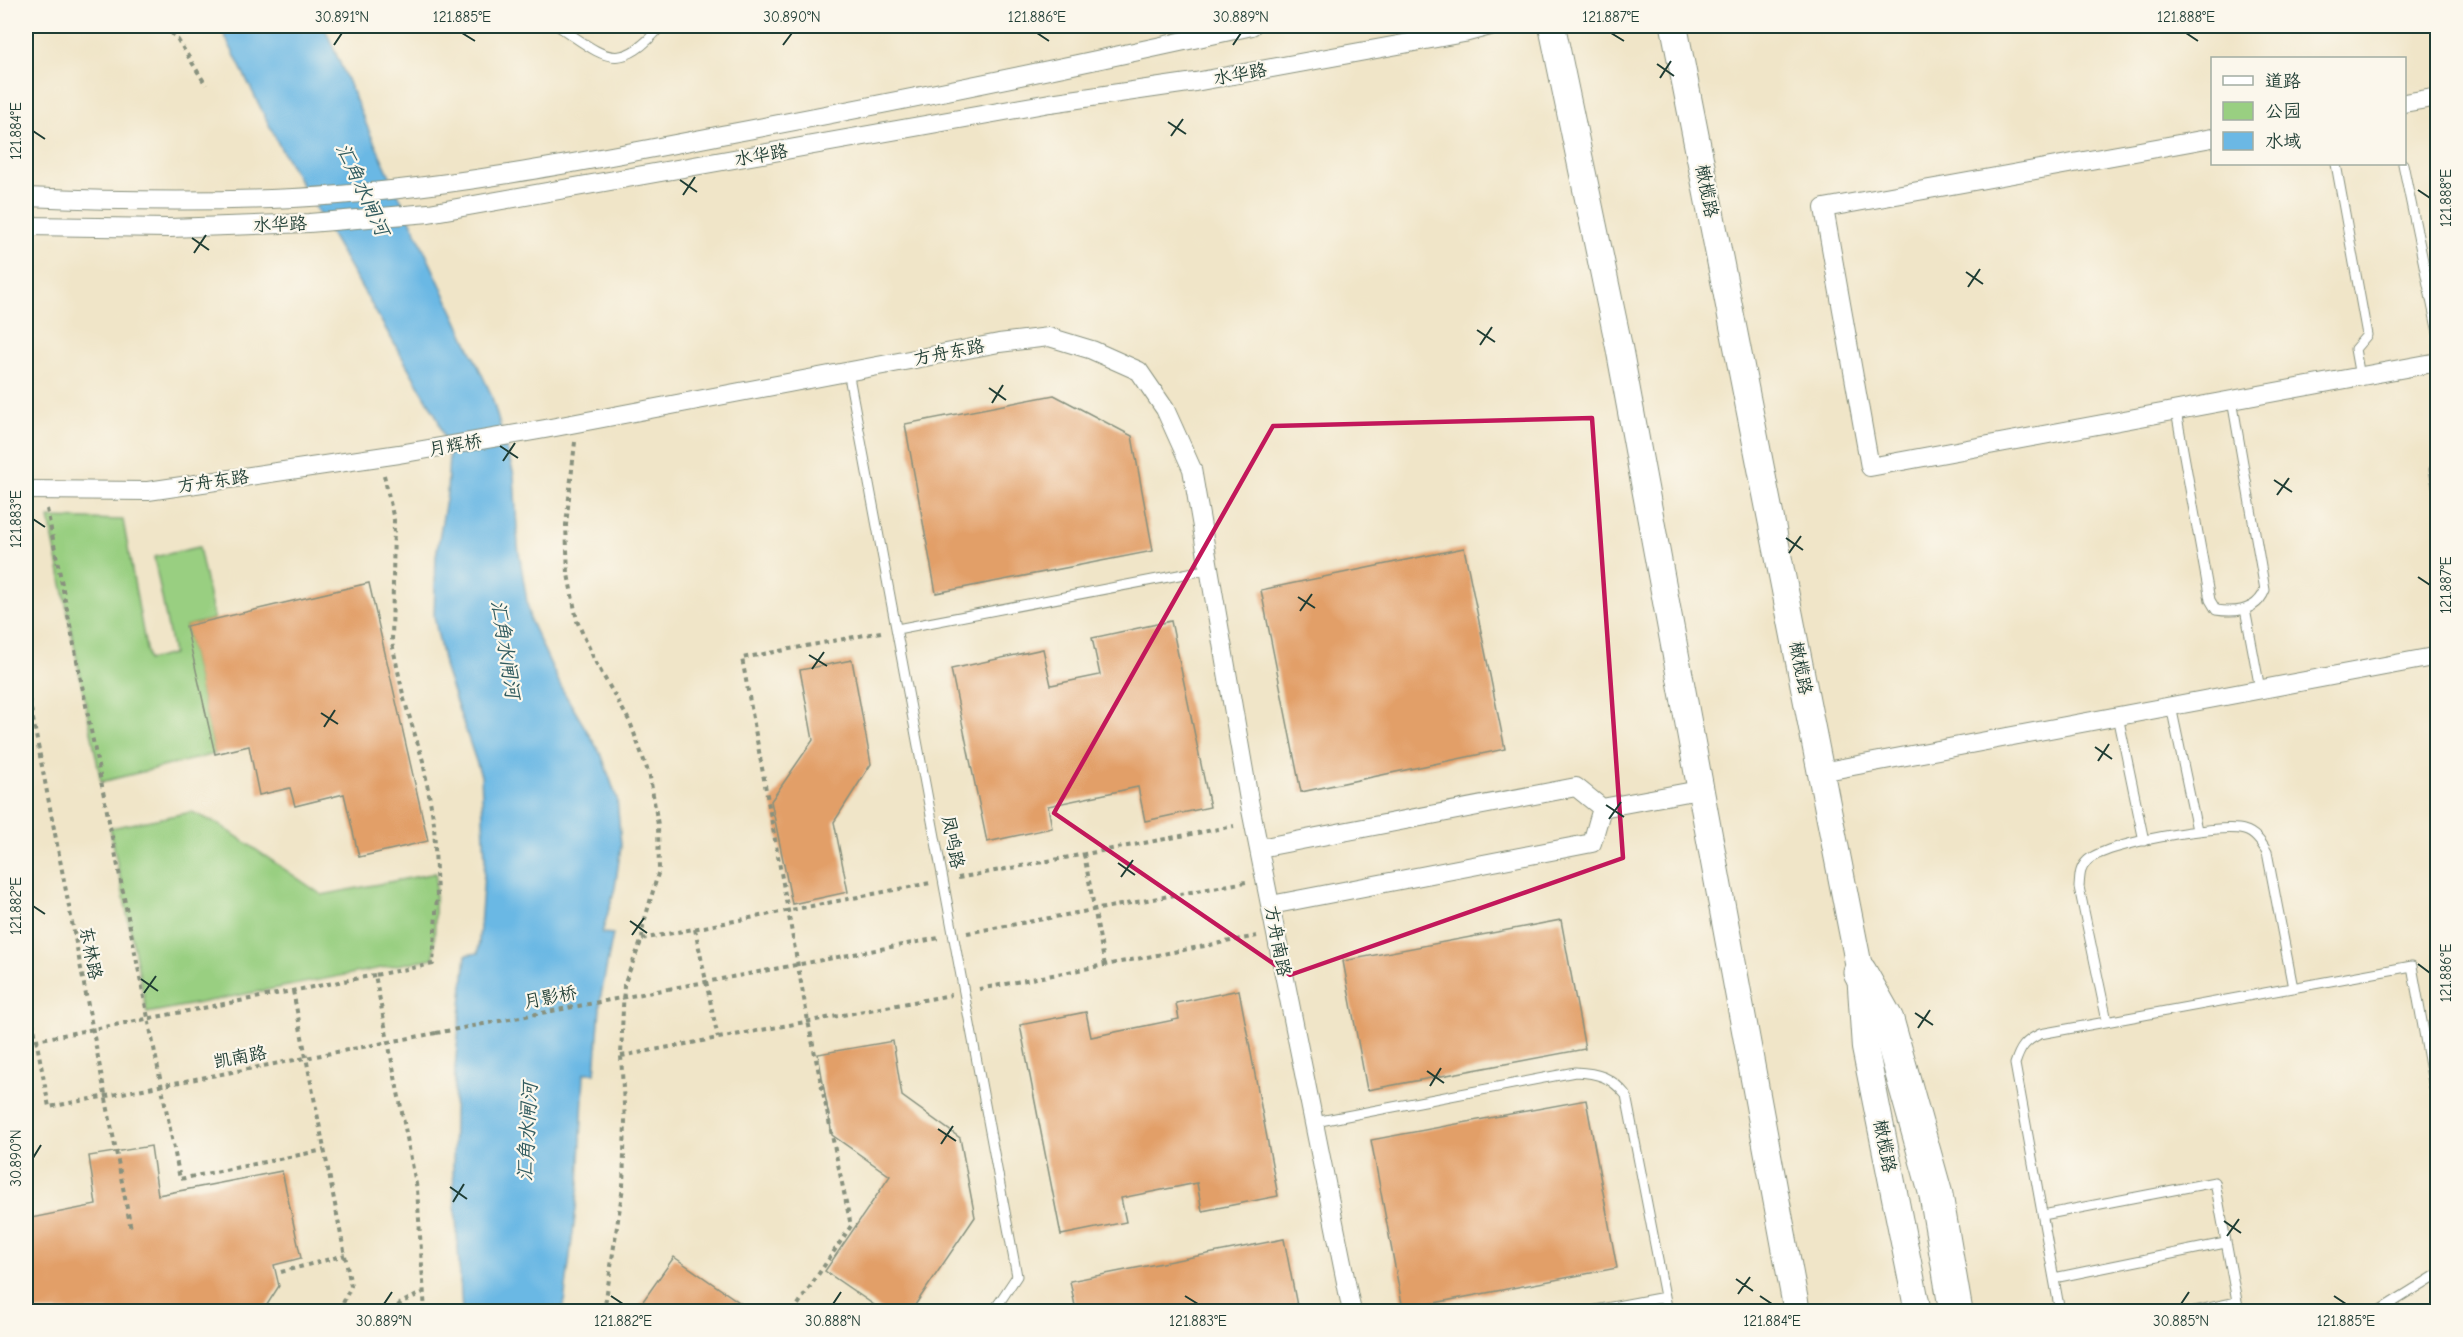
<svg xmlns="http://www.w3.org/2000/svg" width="2463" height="1337" viewBox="0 0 2463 1337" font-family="'Comic Neue','LXGW WenKai TC',sans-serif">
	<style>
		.green { fill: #99cf81; stroke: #5c865a; stroke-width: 1.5 }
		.water { fill: #6bb8e4; stroke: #457a8c; stroke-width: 1.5 }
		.building { fill: #e29f68 }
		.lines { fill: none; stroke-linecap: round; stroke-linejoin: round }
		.lane-casing { stroke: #88917e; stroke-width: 11 }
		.street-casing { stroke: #88917e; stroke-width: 20 }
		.secondary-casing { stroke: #88917e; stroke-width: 28 }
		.highway-casing { stroke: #88917e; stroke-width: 35 }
		.path { stroke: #88917e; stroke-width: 4; stroke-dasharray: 4.5 4.5; stroke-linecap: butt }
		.lane { stroke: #fff; stroke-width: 9 }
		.street { stroke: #fff; stroke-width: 18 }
		.secondary { stroke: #fff; stroke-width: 26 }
		.highway { stroke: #fff; stroke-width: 33 }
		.path-bridge { stroke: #88917e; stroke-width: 4; stroke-dasharray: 4.5 4.5; stroke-linecap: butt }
		.marked { fill: none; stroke: #c2185b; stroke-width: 4.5; stroke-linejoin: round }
		.ticks { fill: none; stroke: #1f3d34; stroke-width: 2 }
		.labels { text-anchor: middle; stroke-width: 4.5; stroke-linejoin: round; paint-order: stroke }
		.street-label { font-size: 18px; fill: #1f3d34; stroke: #fbf7ec }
		.water-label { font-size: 20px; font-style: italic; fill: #325c60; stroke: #fbf7ec }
		.neatline { fill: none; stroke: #1f3d34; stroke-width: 2 }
		.ticks-label { font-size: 15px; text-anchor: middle; fill: #1f3d34 }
	</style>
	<rect width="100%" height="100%" fill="#fbf7ec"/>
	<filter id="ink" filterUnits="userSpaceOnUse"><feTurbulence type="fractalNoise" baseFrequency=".0167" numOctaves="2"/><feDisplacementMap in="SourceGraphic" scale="12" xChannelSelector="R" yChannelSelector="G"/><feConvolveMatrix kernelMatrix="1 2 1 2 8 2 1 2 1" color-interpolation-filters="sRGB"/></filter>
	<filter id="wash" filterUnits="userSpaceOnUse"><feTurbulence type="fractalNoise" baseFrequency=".008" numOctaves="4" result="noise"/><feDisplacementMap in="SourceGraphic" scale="24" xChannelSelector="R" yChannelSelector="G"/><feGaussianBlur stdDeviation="1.35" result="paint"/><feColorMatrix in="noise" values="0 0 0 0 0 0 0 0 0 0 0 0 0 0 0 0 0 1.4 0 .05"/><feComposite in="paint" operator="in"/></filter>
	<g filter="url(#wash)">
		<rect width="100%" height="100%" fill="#f0e5c8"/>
		<path class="green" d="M49 518 123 520 148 660 173 654 154 557 199 547 214 619 186 626 215 754 101 782Z
			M192 812 220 825 322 895 436 873 434 958 147 1013 110 828Z
			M26 986 33 1025 26 1027Z"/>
		<path class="water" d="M220 26H324L370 133 491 394 514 475 518 546 530 620 563 691 602 756 617 799 621 846 615 888 602 933 613 934 601 995 595 1073H584L579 1185 563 1311H462L453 1171 455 1068 466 955 478 953 485 860 481 776 445 669 434 616 436 556 447 494 449 454 437 417 281 149Z"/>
		<g id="blocks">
			<path class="building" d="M1054 395 1132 436 1153 551 936 593 905 424Z
				M1464 548 1505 749 1301 792 1261 590Z
				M369 583 428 841 359 857 344 794 295 806 290 788 259 795 249 746 215 754 186 626Z
				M1171 621 1210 807 1145 821 1138 787 1048 806 1052 828 987 842 951 669 1043 649 1051 685 1100 675 1092 638Z
				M852 660 871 764 834 822 848 892 792 904 771 801 813 740 800 670Z
				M1561 920 1585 1049 1367 1090 1343 961Z
				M1239 990 1278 1196 1202 1211 1197 1183 1121 1198 1126 1222 1061 1235 1020 1025 1086 1012 1091 1037 1179 1019 1176 1003Z
				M893 1041 902 1096 960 1138 975 1217 911 1311H883L825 1271 890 1176 832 1135 818 1054Z
				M1586 1100 1617 1268 1403 1309 1371 1140Z
				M151 1146 158 1195 282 1171 301 1258 274 1265 279 1286 263 1311H26V1219L96 1205 89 1156Z
				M1284 1239 1298 1311H1076L1070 1281Z
				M674 1257 752 1311H636Z"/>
		</g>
	</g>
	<g filter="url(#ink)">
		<use href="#blocks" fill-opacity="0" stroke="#88917e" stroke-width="1.5"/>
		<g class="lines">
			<g class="lane-casing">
				<path id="lane" d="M558 26C604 56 618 76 661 26
					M2336 164 2367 335 2355 349 2360 377
					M2403 164 2438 333
					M848 371 1017 1276 993 1312
					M2176 411 2210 600 2216 610C2236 613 2257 611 2265 590L2232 400
					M2438 468 2434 470 2438 491
					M2245 609 2260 689
					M897 629 1210 569
					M2171 706 2197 830
					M2118 716 2144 841
					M2107 1021 2079 887C2080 877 2079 869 2087 861 2102 844 2221 823 2244 830 2255 833 2261 842 2267 852L2293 988
					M1315 1122 1575 1072C1599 1073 1611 1077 1626 1095L1668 1312
					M2043 1215 2215 1182 2239 1312
					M2054 1278 2225 1243
					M1585 1312 1665 1297
					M2060 1312 2015 1064C2020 1048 2025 1041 2040 1034L2412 966 2438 1110
					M2190 1312 2237 1302
					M2377 1312 2438 1274"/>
			</g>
			<g class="street-casing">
				<path id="street" d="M2404 103 2438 97
					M2212 138 1824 208 1870 467 2438 362
					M26 197C114 201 205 202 294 198 442 190 587 161 732 133 906 100 1079 65 1252 26
					M26 226 169 228 309 223 429 213 1050 103 1195 82 1464 33 1490 26
					M26 490 148 491 399 454 545 429 999 343 1049 337 1092 350 1139 371 1165 409 1192 469 1249 800 1352 1312
					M1821 772 2438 656
					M1602 808 1699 790
					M1260 848 1576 787 1602 808 1592 843 1271 905"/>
			</g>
			<g class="secondary-casing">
				<path id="secondary" d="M1552 26 1619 347 1797 1312
					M1674 26 1860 972 1865 1048 1918 1312"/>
			</g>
			<g class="highway-casing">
				<path id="highway" d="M1860 972 1887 1020 1936 1195 1956 1312"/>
			</g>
			<path class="path" d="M165 26 178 40 206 85
				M575 442 566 525 568 574 577 621 596 663 630 722 650 777 658 825 659 870 643 926 642 939 624 985 621 1056 625 1121 623 1187 604 1312
				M384 475 394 520 392 643 404 699 423 761 434 823 437 896 433 964 375 975 417 1189 425 1312
				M47 509 180 1179 324 1150
				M26 683 131 1229
				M1084 854 1105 966
				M958 878 1234 826
				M695 929 718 1038
				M967 933 1246 882
				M642 939 930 883
				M26 986 49 1107 436 1033
				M668 989 939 938
				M979 989 1257 936
				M293 991 351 1286 339 1312
				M26 1042 375 975
				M621 1056 951 995
				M281 1272 345 1255
				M391 1312 402 1302 422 1293
				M793 1312 851 1226 808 1021 742 658 881 632"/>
			<use href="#lane" class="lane"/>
			<use href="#street" class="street"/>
			<use href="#secondary" class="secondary"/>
			<use href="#highway" class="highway"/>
			<path class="path-bridge" d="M436 1033 668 989"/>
		</g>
	</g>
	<path class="marked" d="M1592 418 1623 858 1290 975 1054 813 1273 426Z"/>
	<path class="ticks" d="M462 33 475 41M1037 33 1049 41M1611 33 1624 41M2186 33 2198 41M334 45 342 33M783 45 792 33M1233 45 1241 33M1657 64 1674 76M1660 78 1671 61M1168 122 1186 134M33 131 45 139M1171 136 1183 119M680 180 697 192M2418 190 2430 198M683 195 695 177M192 238 209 250M194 253 206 235M1966 272 1983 284M1968 287 1980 269M1477 330 1495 342M1480 345 1492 327M989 388 1006 400M992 403 1003 385M500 446 518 458M503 461 515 443M2274 480 2292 492M2277 495 2289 478M33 519 45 527M1786 538 1803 550M1789 553 1801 536M2418 577 2430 585M1298 597 1315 608M1300 611 1312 594M809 655 827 666M812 669 824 652M321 713 338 724M324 727 335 710M2095 747 2112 759M2098 761 2109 744M1606 805 1624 817M1609 819 1621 802M1118 863 1135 875M1121 877 1133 860M33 906 45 914M630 921 647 933M632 935 644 918M2418 964 2430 973M141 979 158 991M144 993 156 976M1915 1013 1933 1025M1918 1028 1930 1010M1427 1071 1444 1083M1430 1086 1441 1068M938 1129 956 1141M941 1144 953 1126M33 1158 41 1145M450 1187 467 1199M453 1202 464 1184M2224 1221 2241 1233M2227 1236 2239 1219M1736 1279 1753 1291M1738 1294 1750 1277M611 1296 623 1304M1185 1296 1198 1304M1760 1296 1772 1304M2334 1296 2346 1304M384 1304 392 1292M833 1304 841 1292M2181 1304 2189 1292"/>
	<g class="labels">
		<g class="street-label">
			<text transform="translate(1240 74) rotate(-10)" y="6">水华路</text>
			<text transform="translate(761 155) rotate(-10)" y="6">水华路</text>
			<text transform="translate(1707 191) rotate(79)" y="6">橄榄路</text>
			<text transform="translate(280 224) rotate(-2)" y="6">水华路</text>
			<text transform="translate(949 352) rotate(-11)" y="6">方舟东路</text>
			<text transform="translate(455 445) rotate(-10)" y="6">月辉桥</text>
			<text transform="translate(213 481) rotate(-8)" y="6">方舟东路</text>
			<text transform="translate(1801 668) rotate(79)" y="6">橄榄路</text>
			<text transform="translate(953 842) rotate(79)" y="6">凤鸣路</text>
			<text transform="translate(1278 941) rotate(79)" y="6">方舟南路</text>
			<text transform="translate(91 953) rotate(79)" y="6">东林路</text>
			<text transform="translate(550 997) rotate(-11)" y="6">月影桥</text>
			<text transform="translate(240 1057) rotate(-11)" y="6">凯南路</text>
			<text transform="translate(1885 1146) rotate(79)" y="6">橄榄路</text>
		</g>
		<g class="water-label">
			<text transform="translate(363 189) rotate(65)" y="7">汇角水闸河</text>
			<text transform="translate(506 649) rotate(81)" y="7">汇角水闸河</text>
			<text transform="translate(527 1132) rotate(-87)" y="7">汇角水闸河</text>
		</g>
	</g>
	<rect width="2463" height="1337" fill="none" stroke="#fbf7ec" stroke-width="66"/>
	<rect x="2211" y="57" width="195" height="108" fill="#fbf7ec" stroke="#a3ada2" stroke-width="1.5"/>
	<rect x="2223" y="76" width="30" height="9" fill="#ffffff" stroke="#a3ada2" stroke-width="1.5"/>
	<text x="2265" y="87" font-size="18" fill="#1f3d34">道路</text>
	<rect x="2223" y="102" width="30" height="18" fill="#99cf81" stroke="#a3ada2" stroke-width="1.5"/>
	<text x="2265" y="117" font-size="18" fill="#1f3d34">公园</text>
	<rect x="2223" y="132" width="30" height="18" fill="#6bb8e4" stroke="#a3ada2" stroke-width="1.5"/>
	<text x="2265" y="147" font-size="18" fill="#1f3d34">水域</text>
	<rect x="33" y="33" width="2397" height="1271" class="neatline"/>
	<g class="ticks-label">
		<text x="342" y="22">30.891°N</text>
		<text x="462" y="22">121.885°E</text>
		<text x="792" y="22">30.890°N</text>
		<text x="1037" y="22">121.886°E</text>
		<text x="1241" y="22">30.889°N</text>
		<text x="1611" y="22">121.887°E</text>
		<text x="2186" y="22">121.888°E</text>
		<text transform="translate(16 131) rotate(-90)" y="5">121.884°E</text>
		<text transform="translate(2446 198) rotate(-90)" y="5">121.888°E</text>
		<text transform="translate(16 519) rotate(-90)" y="5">121.883°E</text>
		<text transform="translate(2446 585) rotate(-90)" y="5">121.887°E</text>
		<text transform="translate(16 906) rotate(-90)" y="5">121.882°E</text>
		<text transform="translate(2446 973) rotate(-90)" y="5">121.886°E</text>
		<text transform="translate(16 1158) rotate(-90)" y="5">30.890°N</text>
		<text x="384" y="1326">30.889°N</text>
		<text x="623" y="1326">121.882°E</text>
		<text x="833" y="1326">30.888°N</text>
		<text x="1198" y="1326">121.883°E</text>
		<text x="1772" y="1326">121.884°E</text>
		<text x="2181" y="1326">30.885°N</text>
		<text x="2346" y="1326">121.885°E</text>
	</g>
</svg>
